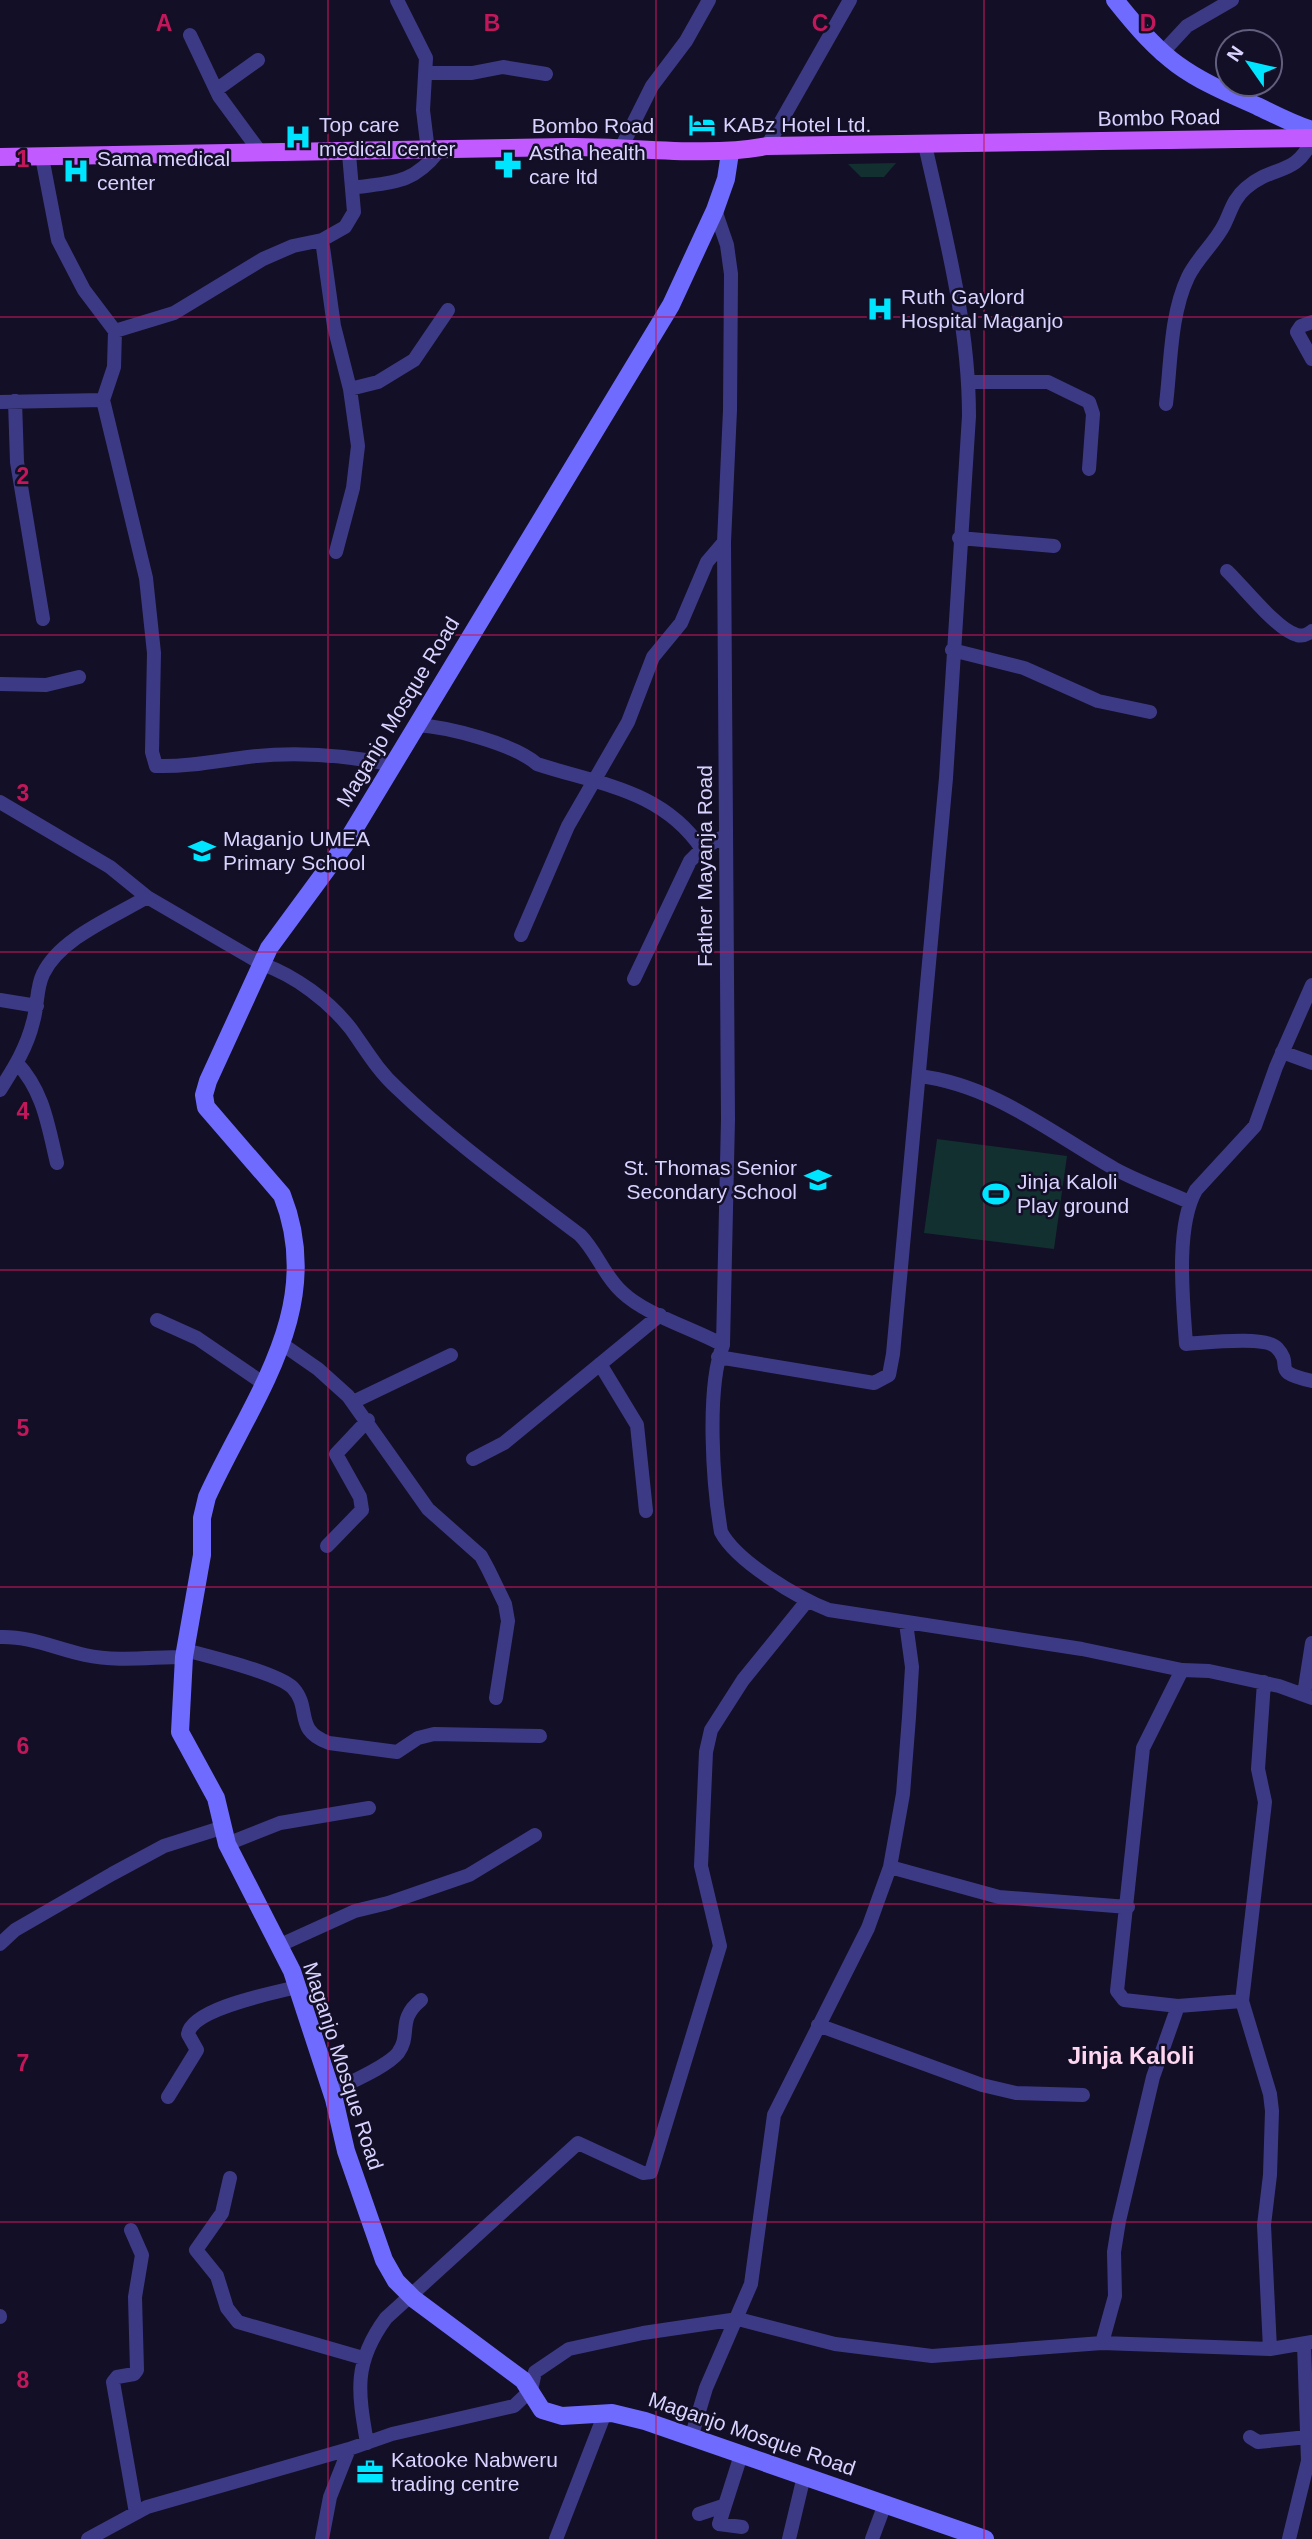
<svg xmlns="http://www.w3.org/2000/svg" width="1312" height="2539" viewBox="0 0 1312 2539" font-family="Arial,sans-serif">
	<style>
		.green { fill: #12302f }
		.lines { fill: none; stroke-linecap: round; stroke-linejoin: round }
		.street { stroke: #3d3a85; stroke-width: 14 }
		.secondary { stroke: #6f6bff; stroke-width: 18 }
		.primary { stroke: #c25bff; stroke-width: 18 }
		.grid { fill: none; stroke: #c2185b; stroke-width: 2; stroke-opacity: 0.55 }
		.labels { text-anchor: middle; stroke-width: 5; stroke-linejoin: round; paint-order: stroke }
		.street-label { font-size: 21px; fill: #d9d4ff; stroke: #130f26 }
		.poi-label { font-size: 21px; fill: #d9d4ff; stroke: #130f26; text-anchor: start }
		.quarter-label { font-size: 24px; font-weight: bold; fill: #ffd6f0; stroke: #130f26 }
		.grid-label { font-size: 23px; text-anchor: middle; font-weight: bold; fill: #c2185b; stroke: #130f26; stroke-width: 5; stroke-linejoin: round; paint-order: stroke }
	</style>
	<rect width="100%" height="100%" fill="#130f26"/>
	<path class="green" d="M896 163 884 177H861L848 164Z
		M937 1139 1067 1156 1054 1249 924 1233Z"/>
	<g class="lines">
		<path class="street" d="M397 0 426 58 423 110 428 151
			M190 35 219 96 261 153
			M1161 54 1187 26 1232 0
			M426 73H472L503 67 546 74
			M216 90 258 60
			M622 146 652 86 686 41 709 0
			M767 146 850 0
			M42 157 58 240 84 290 115 331 114 367 103 400 146 578 154 653 152 752 156 766C187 767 217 761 248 757 298 751 345 755 394 765
			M352 188C391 182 412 185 438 152
			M715 210 727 245 731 274 730 410 724 542 728 1119 723 1345C706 1389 713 1485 721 1532 737 1562 798 1598 829 1610L1082 1649 1182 1670 1209 1671 1279 1686 1312 1698
			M322 240 334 326 350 389 358 446 353 488 336 552
			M1312 322 1301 326 1297 332 1312 359
			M115 331 174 313 263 259 293 246 322 240 345 227 354 212 349 154
			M969 382H1048L1089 402 1093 414 1089 469
			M350 389 378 382 414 360 448 310
			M15 401 17 462 43 619
			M0 402 103 400
			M1166 404C1171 363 1170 315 1188 277 1197 258 1215 243 1224 225 1231 211 1233 199 1246 188 1274 164 1295 177 1312 140
			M959 538 1054 546
			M1227 571C1243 586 1277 630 1297 635 1303 637 1308 634 1312 631
			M952 650 1024 668 1098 701 1150 712
			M0 684 46 685 79 677
			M417 725C449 727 514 744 537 764 601 785 662 790 702 849
			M0 802 110 867 147 897
			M521 935 568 826 628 722 653 657 681 623 707 562 724 542
			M634 979 690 861 702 849 726 835
			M1312 985 1276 1067 1255 1126 1196 1190C1175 1227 1183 1301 1186 1344 1204 1343 1266 1335 1277 1348 1295 1367 1268 1371 1312 1381
			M0 1000 37 1006
			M1282 1052 1312 1063
			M17 1063C44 1092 48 1126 57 1163
			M919 1076C994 1085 1051 1133 1115 1169 1139 1182 1165 1191 1189 1202
			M0 1090C14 1068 27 1047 33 1022 38 1006 36 988 43 974 60 938 114 917 147 897L262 964C296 976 329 1001 351 1029 366 1050 378 1071 397 1088 453 1142 518 1188 580 1235 597 1252 604 1276 622 1292 646 1315 692 1328 723 1345
			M157 1320 197 1338 263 1383
			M282 1344 318 1369 348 1396 428 1509 481 1556 488 1569 505 1604 508 1621 496 1698
			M718 1357 874 1383 889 1375 893 1354 946 778 969 416C969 324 945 234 925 145
			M600 1364 637 1425 646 1511
			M353 1402 451 1355
			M473 1459 504 1443 660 1315
			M327 1546 362 1510 360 1497 336 1454 368 1420
			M0 1637C30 1636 57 1649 85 1655 118 1662 151 1657 184 1657
			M185 1650C208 1656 278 1673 293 1688 312 1709 293 1730 329 1743L397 1752 418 1738 434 1734 540 1736
			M1304 1694 1312 1643
			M227 1844 280 1823 369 1808
			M890 1867 999 1897 1128 1907
			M0 1944 15 1930 112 1874 164 1846 224 1827
			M278 1946 355 1911 388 1903 469 1875 535 1835
			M1242 2001 1270 2094 1272 2111 1270 2175 1264 2225 1270 2349
			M1178 2006 1124 2000 1117 1991 1143 1748 1182 1670
			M818 2025 982 2085 1016 2093 1083 2095
			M331 2092C348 2083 387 2067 398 2053 412 2034 396 2020 421 2000
			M168 2097 197 2050 188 2034C192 2008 274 1993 297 1987
			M230 2178 222 2213 196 2250 217 2276 227 2308 238 2322 363 2358
			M131 2230 142 2255 135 2297 137 2370 134 2374 117 2377 113 2382 136 2513
			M0 2317V2316
			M1102 2343 1115 2296 1114 2252 1119 2221 1153 2077 1178 2006 1242 2001 1265 1802 1258 1769 1264 1682
			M1250 2437 1258 2442 1308 2437
			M691 2438 706 2388 751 2284 774 2115 868 1928 890 1867 903 1794 909 1717 912 1667 906 1623
			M367 2443C358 2391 353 2363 386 2318L578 2143 643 2173 651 2172 720 1946 701 1866 706 1752 711 1730 743 1680 807 1601
			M741 2455 719 2524 742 2527
			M699 2514 723 2506
			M88 2539 147 2507 349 2449
			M322 2539 330 2497 349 2449 392 2434 514 2406 531 2390 535 2372 569 2349 643 2333 738 2319 835 2344 932 2356 1102 2343 1270 2349 1312 2342
			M556 2539 605 2413
			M789 2539 804 2476
			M872 2539 885 2504
			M1289 2539 1308 2461 1304 2344"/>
		<path class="secondary" d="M1115 0C1164 62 1185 75 1257 106 1276 115 1292 124 1312 130
			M730 153 726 179 715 210 671 305 344 846 269 948 208 1081 204 1095 206 1107 282 1195C327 1308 252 1398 207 1497L202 1518V1555L184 1657 180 1732 216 1798 227 1844 292 1971 334 2099 346 2151 384 2260 396 2281 414 2299 523 2380 542 2410 562 2416 612 2413 645 2421 985 2539"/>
		<path class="primary" d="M0 157C189 155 378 152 567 147 633 146 702 158 767 146L1312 138"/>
	</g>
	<path class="grid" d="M328 0V2539M656 0V2539M984 0V2539M0 317H1312M0 635H1312M0 952H1312M0 1270H1312M0 1587H1312M0 1904H1312M0 2222H1312"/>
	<defs>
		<g id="hotel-bare" transform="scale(2.1)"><path d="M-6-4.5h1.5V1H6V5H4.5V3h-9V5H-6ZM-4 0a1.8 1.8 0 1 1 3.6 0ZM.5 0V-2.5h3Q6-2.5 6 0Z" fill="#00e5ff" stroke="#130f26" stroke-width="2.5" paint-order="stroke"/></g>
		<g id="hospital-bare" transform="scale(2.1)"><path d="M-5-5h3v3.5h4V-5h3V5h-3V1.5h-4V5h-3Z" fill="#00e5ff" stroke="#130f26" stroke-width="2.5" paint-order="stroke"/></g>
		<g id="pharmacy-bare" transform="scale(2.1)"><path d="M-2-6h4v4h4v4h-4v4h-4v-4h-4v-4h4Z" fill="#00e5ff" stroke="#130f26" stroke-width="2.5" paint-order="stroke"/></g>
		<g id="school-bare" transform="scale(2.1)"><path d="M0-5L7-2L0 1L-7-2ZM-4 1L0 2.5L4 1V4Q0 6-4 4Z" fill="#00e5ff" stroke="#130f26" stroke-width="2.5" paint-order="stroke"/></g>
		<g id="stadium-bare" transform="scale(2.1)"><path d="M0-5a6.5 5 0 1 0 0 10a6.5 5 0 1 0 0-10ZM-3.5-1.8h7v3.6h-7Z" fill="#00e5ff" stroke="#130f26" stroke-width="2.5" paint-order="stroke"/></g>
		<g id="office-bare" transform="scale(2.1)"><path d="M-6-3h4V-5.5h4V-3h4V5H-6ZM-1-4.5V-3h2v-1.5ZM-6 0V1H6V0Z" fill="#00e5ff" stroke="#130f26" stroke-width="2.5" paint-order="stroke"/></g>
	</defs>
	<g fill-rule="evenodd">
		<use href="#hotel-bare" x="702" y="125"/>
		<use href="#hospital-bare" x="298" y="137"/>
		<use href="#pharmacy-bare" x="508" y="165"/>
		<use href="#hospital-bare" x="76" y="171"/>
		<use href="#hospital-bare" x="880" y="309"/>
		<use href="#school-bare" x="202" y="851"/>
		<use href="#school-bare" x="818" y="1180"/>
		<use href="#stadium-bare" x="996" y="1194"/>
		<use href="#office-bare" x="370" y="2472"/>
	</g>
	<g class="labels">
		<g class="street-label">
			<text transform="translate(1159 118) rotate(-1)" y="7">Bombo Road</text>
			<text x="593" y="133">Bombo Road</text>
			<text transform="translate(398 712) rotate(-59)" y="7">Maganjo Mosque Road</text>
			<text transform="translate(705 866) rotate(-90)" y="7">Father Mayanja Road</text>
			<text transform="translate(343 2066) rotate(72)" y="7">Maganjo Mosque Road</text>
			<text transform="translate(752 2434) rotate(19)" y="7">Maganjo Mosque Road</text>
		</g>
		<g class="poi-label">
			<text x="319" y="132">Top care<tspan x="319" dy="24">medical center</tspan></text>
			<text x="723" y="132">KABz Hotel Ltd.</text>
			<text x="529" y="160">Astha health<tspan x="529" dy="24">care ltd</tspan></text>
			<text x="97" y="166">Sama medical<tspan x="97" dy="24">center</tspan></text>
			<text x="901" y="304">Ruth Gaylord<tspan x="901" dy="24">Hospital Maganjo</tspan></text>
			<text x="223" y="846">Maganjo UMEA<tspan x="223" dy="24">Primary School</tspan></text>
			<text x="797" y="1175" text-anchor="end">St. Thomas Senior<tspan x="797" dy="24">Secondary School</tspan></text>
			<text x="1017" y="1189">Jinja Kaloli<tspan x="1017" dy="24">Play ground</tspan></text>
			<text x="391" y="2467">Katooke Nabweru<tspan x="391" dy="24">trading centre</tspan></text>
		</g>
		<g class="quarter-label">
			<text x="1131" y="2064">Jinja Kaloli</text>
		</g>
	</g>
	<g class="grid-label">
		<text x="164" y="31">A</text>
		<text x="492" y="31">B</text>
		<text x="820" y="31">C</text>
		<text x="1148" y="31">D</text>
		<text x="23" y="167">1</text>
		<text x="23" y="484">2</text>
		<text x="23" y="801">3</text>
		<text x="23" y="1119">4</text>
		<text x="23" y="1436">5</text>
		<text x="23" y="1754">6</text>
		<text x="23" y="2071">7</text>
		<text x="23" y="2388">8</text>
	</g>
	<g transform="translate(1249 63) rotate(304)"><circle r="33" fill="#130f26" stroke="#625e7d" stroke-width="2"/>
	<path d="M0-5L12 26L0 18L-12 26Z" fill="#00e5ff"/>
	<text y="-10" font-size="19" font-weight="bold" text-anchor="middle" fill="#d9d4ff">N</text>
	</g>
</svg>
